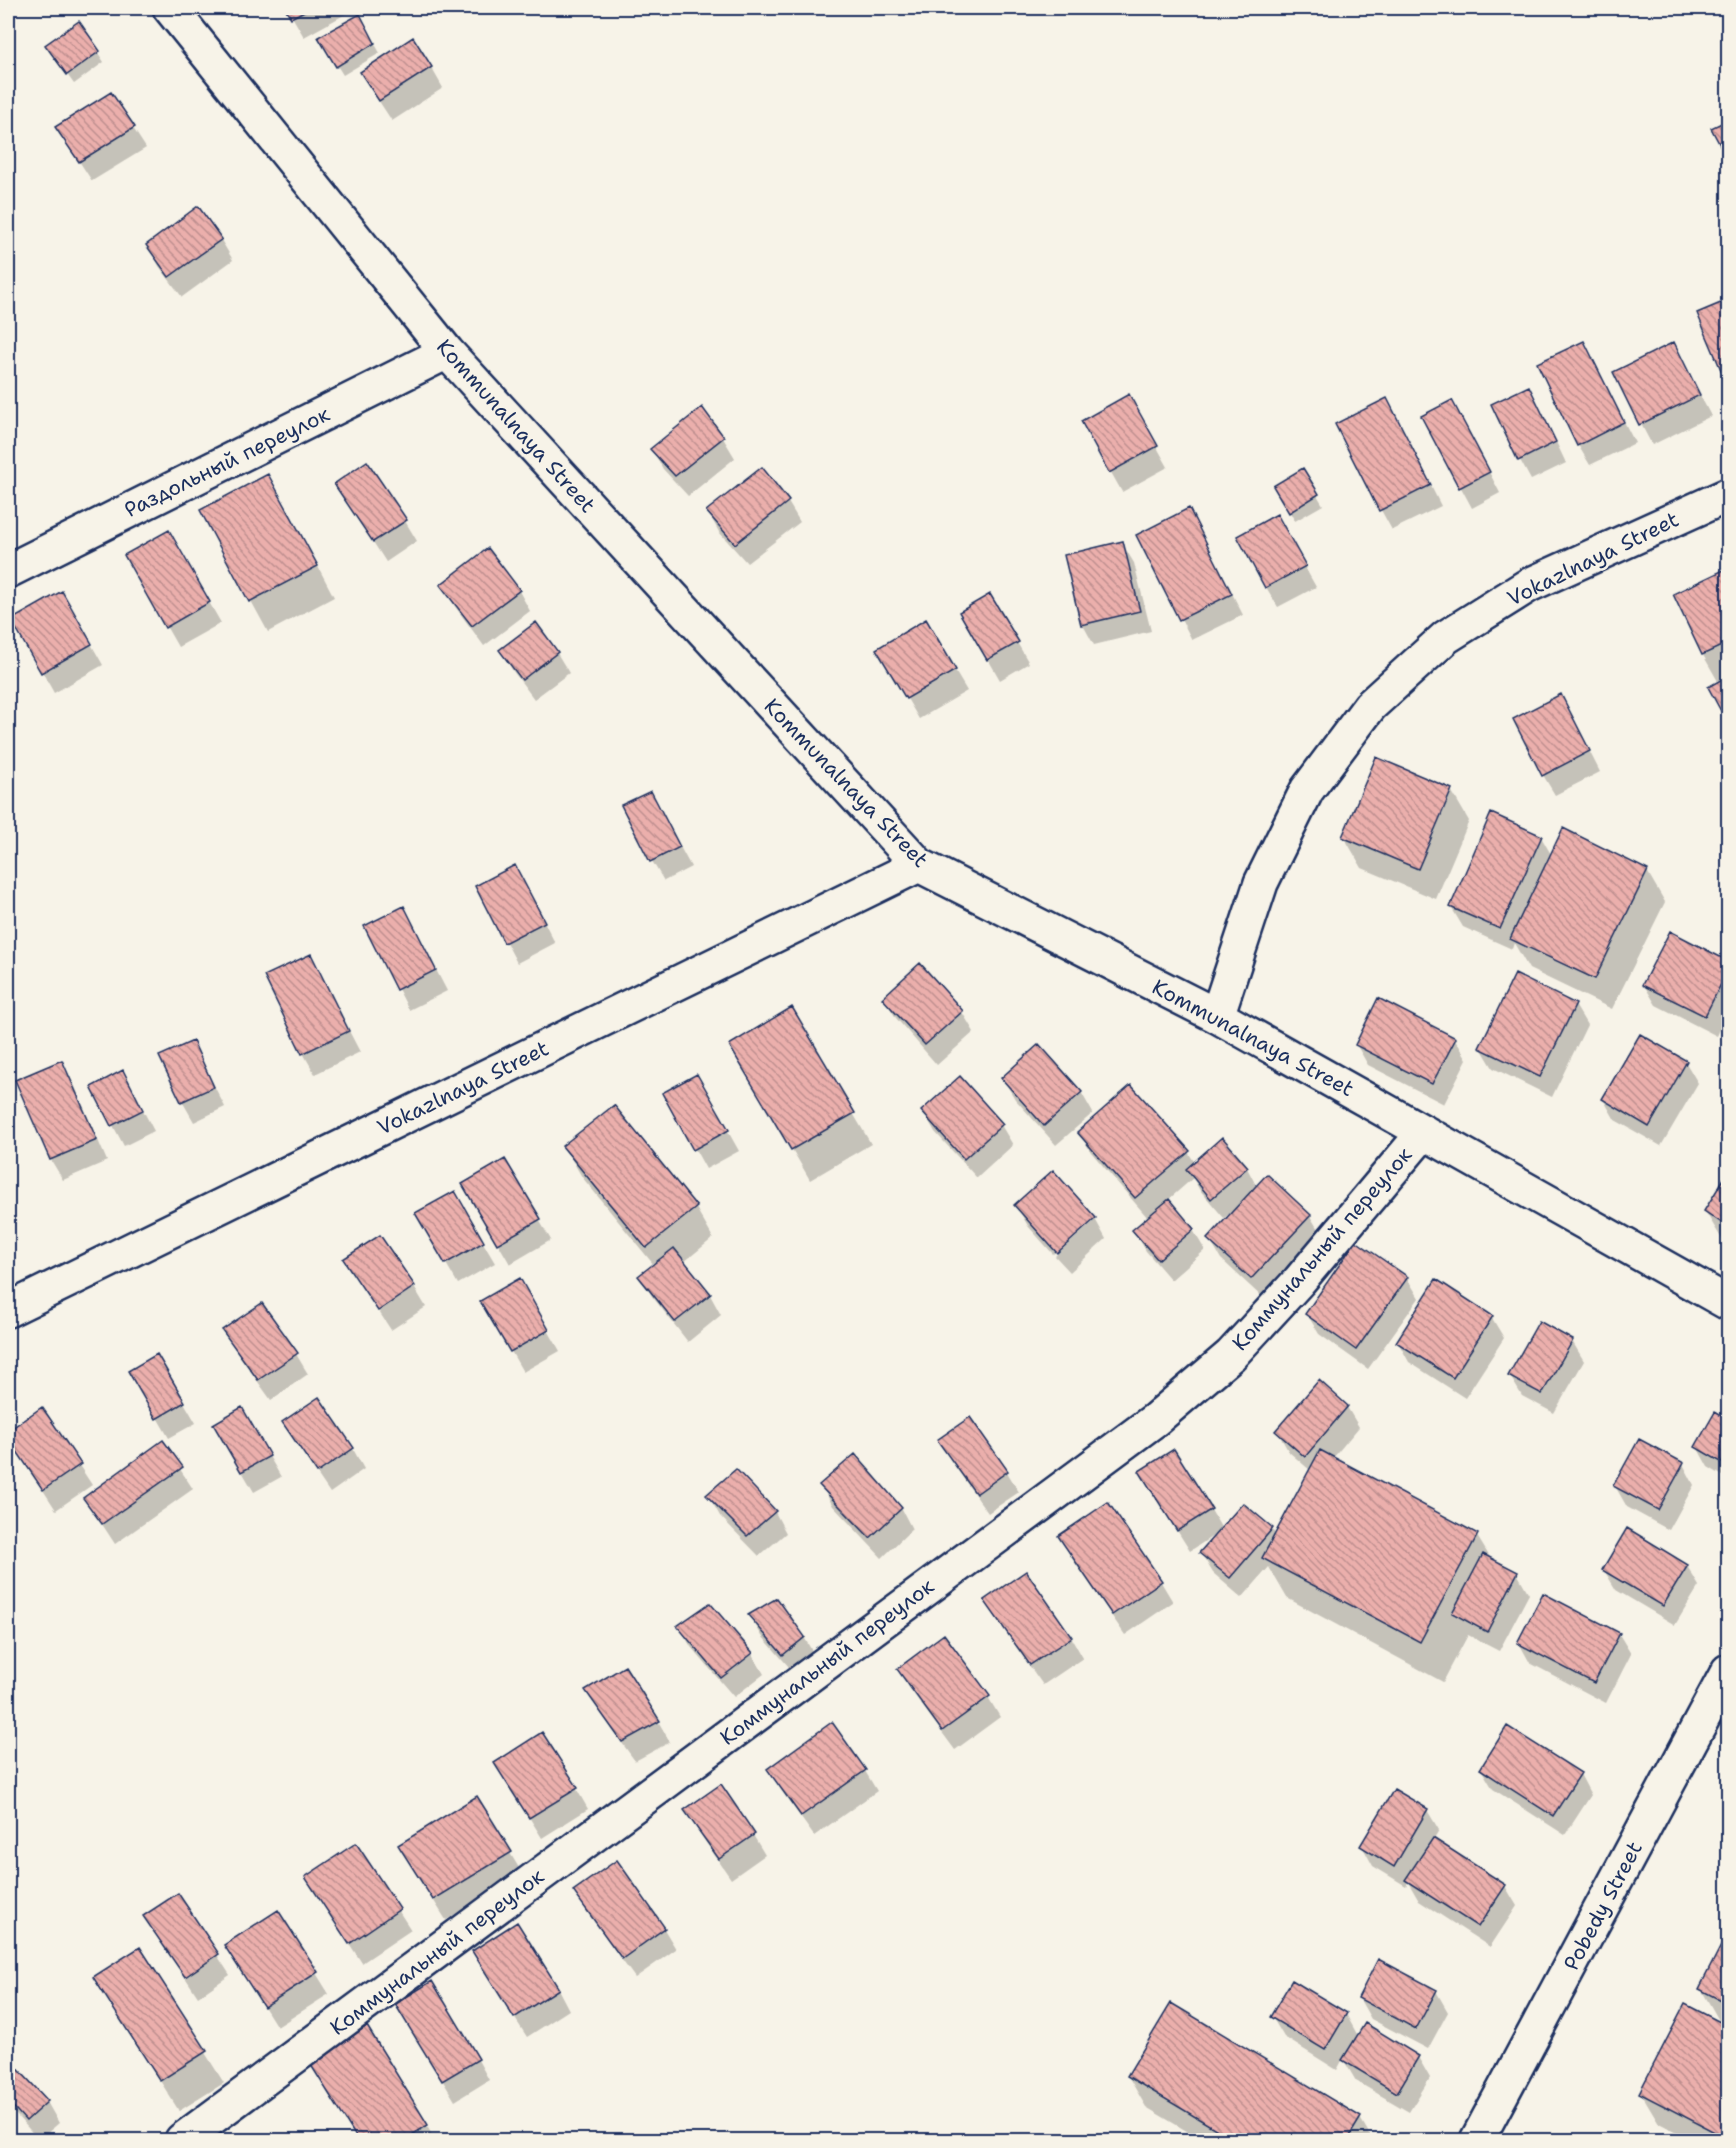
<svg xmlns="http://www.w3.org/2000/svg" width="1736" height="2148" viewBox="0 0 1736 2148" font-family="'Shantell Sans',sans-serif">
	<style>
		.shadow { fill: #0003 }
		.building { fill: url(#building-back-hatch); stroke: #1b2f5e; stroke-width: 1.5 }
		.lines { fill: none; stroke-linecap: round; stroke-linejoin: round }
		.minor-casing { stroke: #1b2f5e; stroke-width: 38 }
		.minor { stroke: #f7f3e8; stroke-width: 33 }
		.labels { text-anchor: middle; stroke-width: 5; stroke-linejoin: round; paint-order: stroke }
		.street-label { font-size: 21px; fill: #1b2f5e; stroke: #f7f3e8 }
	</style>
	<defs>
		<pattern id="building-back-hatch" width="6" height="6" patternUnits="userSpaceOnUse" patternTransform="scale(1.5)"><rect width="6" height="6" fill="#ebafac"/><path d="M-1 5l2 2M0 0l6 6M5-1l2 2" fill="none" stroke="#be8f8f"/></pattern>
	</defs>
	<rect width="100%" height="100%" fill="#f7f3e8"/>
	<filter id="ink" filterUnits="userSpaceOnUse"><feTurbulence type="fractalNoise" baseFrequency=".0167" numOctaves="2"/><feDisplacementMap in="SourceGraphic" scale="12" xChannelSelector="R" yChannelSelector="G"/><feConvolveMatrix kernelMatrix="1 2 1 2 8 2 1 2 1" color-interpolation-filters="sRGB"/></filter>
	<g filter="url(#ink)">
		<path class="shadow" d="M287 8H351L353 10 304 37Z
			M359 16 380 53 343 75 320 38Z
			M78 23 104 62 74 84 53 55Z
			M431 67 443 88 392 121 373 92Z
			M111 94 146 148 92 181 57 127Z
			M221 240 233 260 182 297 159 266 148 245Z
			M1728 302V382L1699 314Z
			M1584 343 1635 443 1590 465 1578 445Z
			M1673 344 1711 416 1652 445 1641 424Z
			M1540 408 1566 463 1531 480 1520 460Z
			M1140 417 1168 467 1122 492 1083 422Z
			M1423 417 1463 422 1500 493 1472 508Z
			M1398 420 1441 506 1392 530 1381 510Z
			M723 438 735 458 688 496 663 469 652 449Z
			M1302 470 1323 505 1295 521 1275 487Z
			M336 484 405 521 417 541 386 562Z
			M788 502 800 522 747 563 719 532 708 512Z
			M286 506 334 597 268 632 202 511Z
			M1276 516 1316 587 1278 607 1266 587Z
			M1200 530 1243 615 1192 640 1138 535Z
			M169 532 221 623 178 647 126 556Z
			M1122 543 1134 563 1151 631 1094 645 1083 625 1066 556Z
			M1728 569V720L1710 687 1719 683 1703 655 1675 595Z
			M442 585 519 591 530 611 484 646 454 605Z
			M62 593 103 665 54 693 13 620Z
			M990 596 1029 663 1000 680 961 612Z
			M925 621 967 691 919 719 878 649Z
			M501 651 557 653 569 673 534 699 513 671Z
			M1572 717 1600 772 1555 795 1543 775Z
			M1451 790 1469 821 1436 899 1362 868 1344 837Z
			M651 793 691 867 664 881 652 861Z
			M1541 837 1552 856 1647 871 1665 902 1612 1009 1529 969 1514 943 1512 949 1463 927 1451 907Z
			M477 887 527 888 555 943 517 963Z
			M404 908 447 991 409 1010 366 927Z
			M1670 933 1728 962V1013L1717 1036 1656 1005 1644 985Z
			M310 956 360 1052 315 1074 303 1053Z
			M884 998 962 1012 974 1032 937 1065 896 1018Z
			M1575 1005 1587 1025 1552 1097 1493 1068 1481 1048Z
			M792 1009 871 1144 810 1180 731 1045Z
			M1455 1039 1467 1059 1444 1104 1368 1065 1356 1044Z
			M192 1043 225 1107 194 1122 182 1101Z
			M62 1062 73 1082 107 1161 63 1180 51 1160 17 1081Z
			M1686 1063 1698 1083 1661 1146 1615 1120 1603 1099Z
			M123 1072 154 1131 124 1146 93 1088Z
			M697 1076 739 1151 706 1169 664 1093Z
			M1003 1079 1081 1092 1093 1113 1056 1145 1015 1099Z
			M923 1111 1001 1125 1013 1145 977 1178 935 1132Z
			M1079 1132 1188 1152 1195 1163 1247 1168 1257 1187 1310 1216 1322 1236 1264 1299 1221 1259 1209 1239 1232 1214 1230 1213 1224 1218 1199 1189 1193 1178 1168 1200 1193 1230 1205 1250 1171 1280 1146 1251 1134 1230 1148 1218 1091 1152Z
			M564 1146 696 1208 713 1238 684 1262 710 1295 721 1315 688 1342 652 1296 640 1276 654 1265 582 1177Z
			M504 1161 551 1240 510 1264 464 1185Z
			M1053 1173 1095 1219 1106 1239 1070 1272 1055 1256 1093 1222V1218L1053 1254 1028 1226 1016 1205Z
			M1728 1175V1245L1723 1241 1705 1211Z
			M454 1193 495 1263 458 1284 417 1214Z
			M345 1260 414 1287 426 1307 391 1330Z
			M1407 1278 1419 1298 1368 1369 1319 1334 1307 1314Z
			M519 1280 560 1351 523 1372 482 1301Z
			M1437 1282 1492 1318 1504 1338 1465 1398 1409 1362 1398 1342Z
			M224 1331 296 1354 308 1374 271 1400 236 1351Z
			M1572 1341 1584 1361 1554 1413 1522 1396 1510 1376Z
			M157 1356 196 1423 169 1438 130 1371Z
			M1319 1382 1347 1407 1359 1427 1333 1458 1477 1536 1491 1559 1517 1573 1529 1594 1499 1651 1468 1635 1443 1682 1287 1598 1269 1567 1242 1598 1213 1573 1201 1553 1216 1534 1190 1551 1153 1492 1211 1510 1222 1529H1272L1276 1536 1311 1471 1289 1452 1277 1431Z
			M42 1409 92 1485 56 1510 8 1436V1433Z
			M242 1409 281 1477 254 1492 215 1425Z
			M1715 1414 1728 1422V1479L1708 1467 1697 1447Z
			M969 1419 1007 1472 1019 1492 988 1513 951 1461 939 1440Z
			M163 1443 193 1489 115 1544 85 1498Z
			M296 1443 353 1449 364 1469 330 1493Z
			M1683 1464 1694 1485 1669 1530 1627 1507 1615 1486Z
			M736 1471 775 1512 786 1533 759 1556 720 1516 708 1495Z
			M821 1485 901 1508 912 1529 882 1558 833 1506Z
			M1060 1537 1161 1582 1173 1602 1125 1635 1071 1557Z
			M1687 1566 1699 1586 1675 1625 1616 1590 1604 1570Z
			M986 1601 1071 1637 1083 1658 1043 1685 998 1621Z
			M710 1605 752 1654 764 1674 734 1697 691 1647 679 1626Z
			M750 1616 804 1637 816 1658 796 1675 762 1636Z
			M1619 1634 1631 1654 1606 1703 1530 1663 1519 1643Z
			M899 1669 988 1697 1000 1717 955 1750 910 1689Z
			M587 1690 658 1721 670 1742 635 1761 599 1711Z
			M832 1725 865 1771 877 1791 814 1836 781 1790 769 1769Z
			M1481 1769 1580 1774 1591 1795 1565 1835 1493 1789Z
			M508 1783 576 1788 588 1809 542 1838Z
			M1427 1810 1439 1830 1433 1840 1505 1886 1517 1906 1490 1947 1419 1901 1408 1882 1406 1886 1373 1866 1362 1846Z
			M686 1811 753 1835 765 1855 731 1879 698 1831Z
			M356 1845 411 1930 362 1963 319 1898Z
			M510 1853 522 1873 446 1920 412 1866Z
			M616 1862 664 1929 676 1949 635 1978 587 1912 575 1891Z
			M178 1895 230 1975 198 1997 145 1916Z
			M278 1912 329 1994 277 2027 226 1946Z
			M1728 1935V2140H1692L1659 2123 1641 2093 1721 2024 1701 1989Z
			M140 1949 224 2083 179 2111 95 1977Z
			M485 1972 558 1989 569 2010 527 2037Z
			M1436 1991 1448 2012 1428 2049 1371 2019 1359 1998Z
			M1346 2014 1358 2036 1418 2057 1430 2078 1409 2112 1356 2081 1343 2059 1337 2070 1284 2037 1272 2017Z
			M409 2025 478 2060 489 2080 455 2101Z
			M366 2028 427 2126 435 2140H358L329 2093Z
			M8 2060 47 2102 59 2123 39 2140 8 2106Z
			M1128 2076 1360 2118 1373 2140H1202L1146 2107Z"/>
		<path class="building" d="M285 8H310L291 18Z
			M360 14 375 43 336 67 318 37Z
			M79 21 100 51 67 75 45 45Z
			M413 37 432 67 379 101 360 72Z
			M111 92 135 127 79 162 55 127Z
			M1728 120V160L1711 128Z
			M198 206 222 239 169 277 146 245Z
			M1728 300V375L1724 377 1697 313Z
			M1584 341 1624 422 1577 446 1537 363Z
			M1674 342 1700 395 1639 425 1613 372Z
			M1529 386 1556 442 1518 461 1491 404Z
			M1129 394 1158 446 1109 473 1081 421Z
			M1387 398 1431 485 1379 511 1335 424Z
			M1452 400 1490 472 1459 488 1421 416Z
			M702 407 724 437 675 476 650 449Z
			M367 461 407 520 373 542 334 484Z
			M762 467 789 501 735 544 706 511Z
			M1303 468 1319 494 1289 513 1273 486Z
			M268 474 318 566 249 602 200 510Z
			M1189 508 1232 594 1179 620 1136 535Z
			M1277 514 1306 566 1265 588 1237 536Z
			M169 530 210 602 165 628 124 555Z
			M1123 541 1140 611 1081 625 1064 555Z
			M488 548 520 590 472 626 440 585Z
			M1728 568V643L1702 655 1673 594Z
			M62 591 92 644 41 673 11 620Z
			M990 594 1019 642 987 660 959 612Z
			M926 619 956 670 906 699 876 649Z
			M536 622 558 652 522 680 499 650Z
			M1728 676V724L1708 687Z
			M1561 694 1590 751 1542 776 1513 719Z
			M1376 757 1452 789 1418 869 1342 837Z
			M651 791 680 847 650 862 621 805Z
			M1491 813 1542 836 1500 929 1450 907Z
			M1563 828 1648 870 1595 979 1510 939Z
			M515 865 545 922 504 943 475 886Z
			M404 906 436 970 396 990 364 926Z
			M1670 931 1728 961V970L1705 1016 1642 985Z
			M311 954 349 1031 302 1054 264 976Z
			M920 963 963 1011 925 1045 882 998Z
			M1515 974 1576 1004 1540 1077 1479 1048Z
			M1378 998 1456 1038 1432 1084 1355 1045Z
			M792 1007 855 1113 791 1150 729 1045Z
			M1640 1034 1687 1061 1649 1127 1602 1099Z
			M193 1041 214 1087 181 1102 159 1056Z
			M1039 1044 1082 1092 1044 1126 1001 1078Z
			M62 1060 97 1140 50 1160 15 1080Z
			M123 1070 143 1110 111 1126 91 1087Z
			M697 1074 729 1130 693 1150 662 1093Z
			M960 1076 1003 1124 964 1159 921 1111Z
			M1131 1085 1190 1151 1135 1198 1077 1132Z
			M614 1105 697 1207 646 1248 562 1146Z
			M1222 1137 1248 1167 1211 1199 1186 1169Z
			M505 1159 541 1219 497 1244 462 1184Z
			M1053 1170 1096 1218 1057 1253 1014 1205Z
			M1728 1172V1227L1704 1211Z
			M1267 1174 1311 1215 1251 1279 1207 1239Z
			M455 1191 484 1242 445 1264 415 1213Z
			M1169 1199 1194 1229 1158 1260 1132 1230Z
			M380 1235 415 1286 378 1311 343 1259Z
			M1356 1241 1408 1277 1356 1350 1305 1314Z
			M674 1248 711 1294 675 1322 638 1276Z
			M520 1278 549 1330 510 1352 480 1301Z
			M1436 1279 1493 1316 1453 1378 1396 1342Z
			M262 1303 298 1353 258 1380 222 1330Z
			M1539 1321 1573 1340 1542 1394 1508 1376Z
			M157 1354 185 1402 156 1419 128 1371Z
			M1319 1380 1348 1406 1305 1457 1275 1431Z
			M319 1397 354 1448 317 1473 282 1422Z
			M42 1407 81 1464 43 1490 8 1438V1431Z
			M242 1407 270 1456 241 1472 213 1424Z
			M1715 1412 1728 1420V1466L1695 1447Z
			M970 1417 1008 1471 976 1494 937 1440Z
			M1639 1439 1684 1463 1658 1510 1613 1486Z
			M163 1440 183 1467 102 1524 83 1498Z
			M1174 1449 1212 1509 1177 1531 1139 1471Z
			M1320 1450 1478 1534 1420 1642 1262 1558Z
			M855 1454 902 1508 870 1538 819 1485Z
			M736 1469 776 1511 747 1536 706 1495Z
			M1108 1502 1162 1581 1112 1615 1058 1536Z
			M1243 1503 1273 1528 1230 1578 1199 1553Z
			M1627 1528 1688 1565 1663 1606 1602 1570Z
			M1483 1554 1518 1572 1487 1632 1452 1613Z
			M1026 1571 1072 1637 1030 1665 984 1600Z
			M1543 1593 1620 1633 1594 1683 1517 1643Z
			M777 1598 805 1637 783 1655 748 1615Z
			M710 1603 753 1653 721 1678 677 1626Z
			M944 1634 990 1696 942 1731 897 1669Z
			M625 1666 660 1721 622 1742 585 1690Z
			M832 1722 866 1770 801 1816 767 1769Z
			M1507 1726 1581 1773 1553 1816 1480 1769Z
			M542 1732 578 1788 529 1818 494 1763Z
			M721 1784 755 1834 719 1859 684 1810Z
			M1394 1789 1428 1809 1394 1867 1360 1846Z
			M477 1796 512 1852 433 1900 398 1845Z
			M1433 1838 1506 1885 1478 1927 1405 1880Z
			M356 1843 400 1909 349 1944 305 1877Z
			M617 1860 665 1928 622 1959 573 1891Z
			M178 1893 219 1954 185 1977 143 1916Z
			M278 1910 318 1972 264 2007 224 1945Z
			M517 1922 559 1989 514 2018 472 1951Z
			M1728 1932V2004L1699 1989Z
			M140 1947 207 2051 160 2081 93 1977Z
			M1378 1959 1437 1990 1416 2029 1358 1998Z
			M1292 1980 1347 2013 1325 2050 1270 2017Z
			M432 1981 479 2059 442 2081 395 2004Z
			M1171 2003 1361 2117 1347 2140H1234L1127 2076Z
			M1685 2004 1728 2026V2139L1639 2093Z
			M1365 2023 1419 2056 1397 2093 1342 2060Z
			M367 2026 428 2125 404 2140H358L309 2062Z
			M8 2058 48 2101 26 2121 8 2101Z"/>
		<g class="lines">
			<g class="minor-casing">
				<path id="minor" d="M170 8 447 352 919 865 1217 1016 1728 1303
					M8 571 447 352
					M1217 1016 1261 883 1307 790 1370 706 1446 637 1529 585 1728 495
					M8 1310 919 865
					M182 2140 1156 1419 1231 1355 1299 1281 1424 1132
					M1477 2140 1728 1671"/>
			</g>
			<use href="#minor" class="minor"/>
		</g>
	</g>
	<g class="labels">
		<g class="street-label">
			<text transform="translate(516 426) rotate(48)" y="7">Kommunalnaya Street</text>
			<text transform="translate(227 462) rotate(-26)" y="7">Раздольный переулок</text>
			<text transform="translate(1593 559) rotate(-26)" y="7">Vokazlnaya Street</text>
			<text transform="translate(846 783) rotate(46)" y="7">Kommunalnaya Street</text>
			<text transform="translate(1253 1038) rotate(28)" y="7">Kommunalnaya Street</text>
			<text transform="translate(463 1088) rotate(-26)" y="7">Vokazlnaya Street</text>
			<text transform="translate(1322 1249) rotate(-49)" y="7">Коммунальный переулок</text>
			<text transform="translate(827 1662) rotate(-37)" y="7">Коммунальный переулок</text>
			<text transform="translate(1603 1906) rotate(-62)" y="7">Pobedy Street</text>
			<text transform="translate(437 1952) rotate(-37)" y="7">Коммунальный переулок</text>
		</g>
	</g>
	<rect width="1736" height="2148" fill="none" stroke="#f7f3e8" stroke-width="30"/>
	<rect x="15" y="15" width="1706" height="2118" fill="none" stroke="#1b2f5e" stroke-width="2" filter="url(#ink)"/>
</svg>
